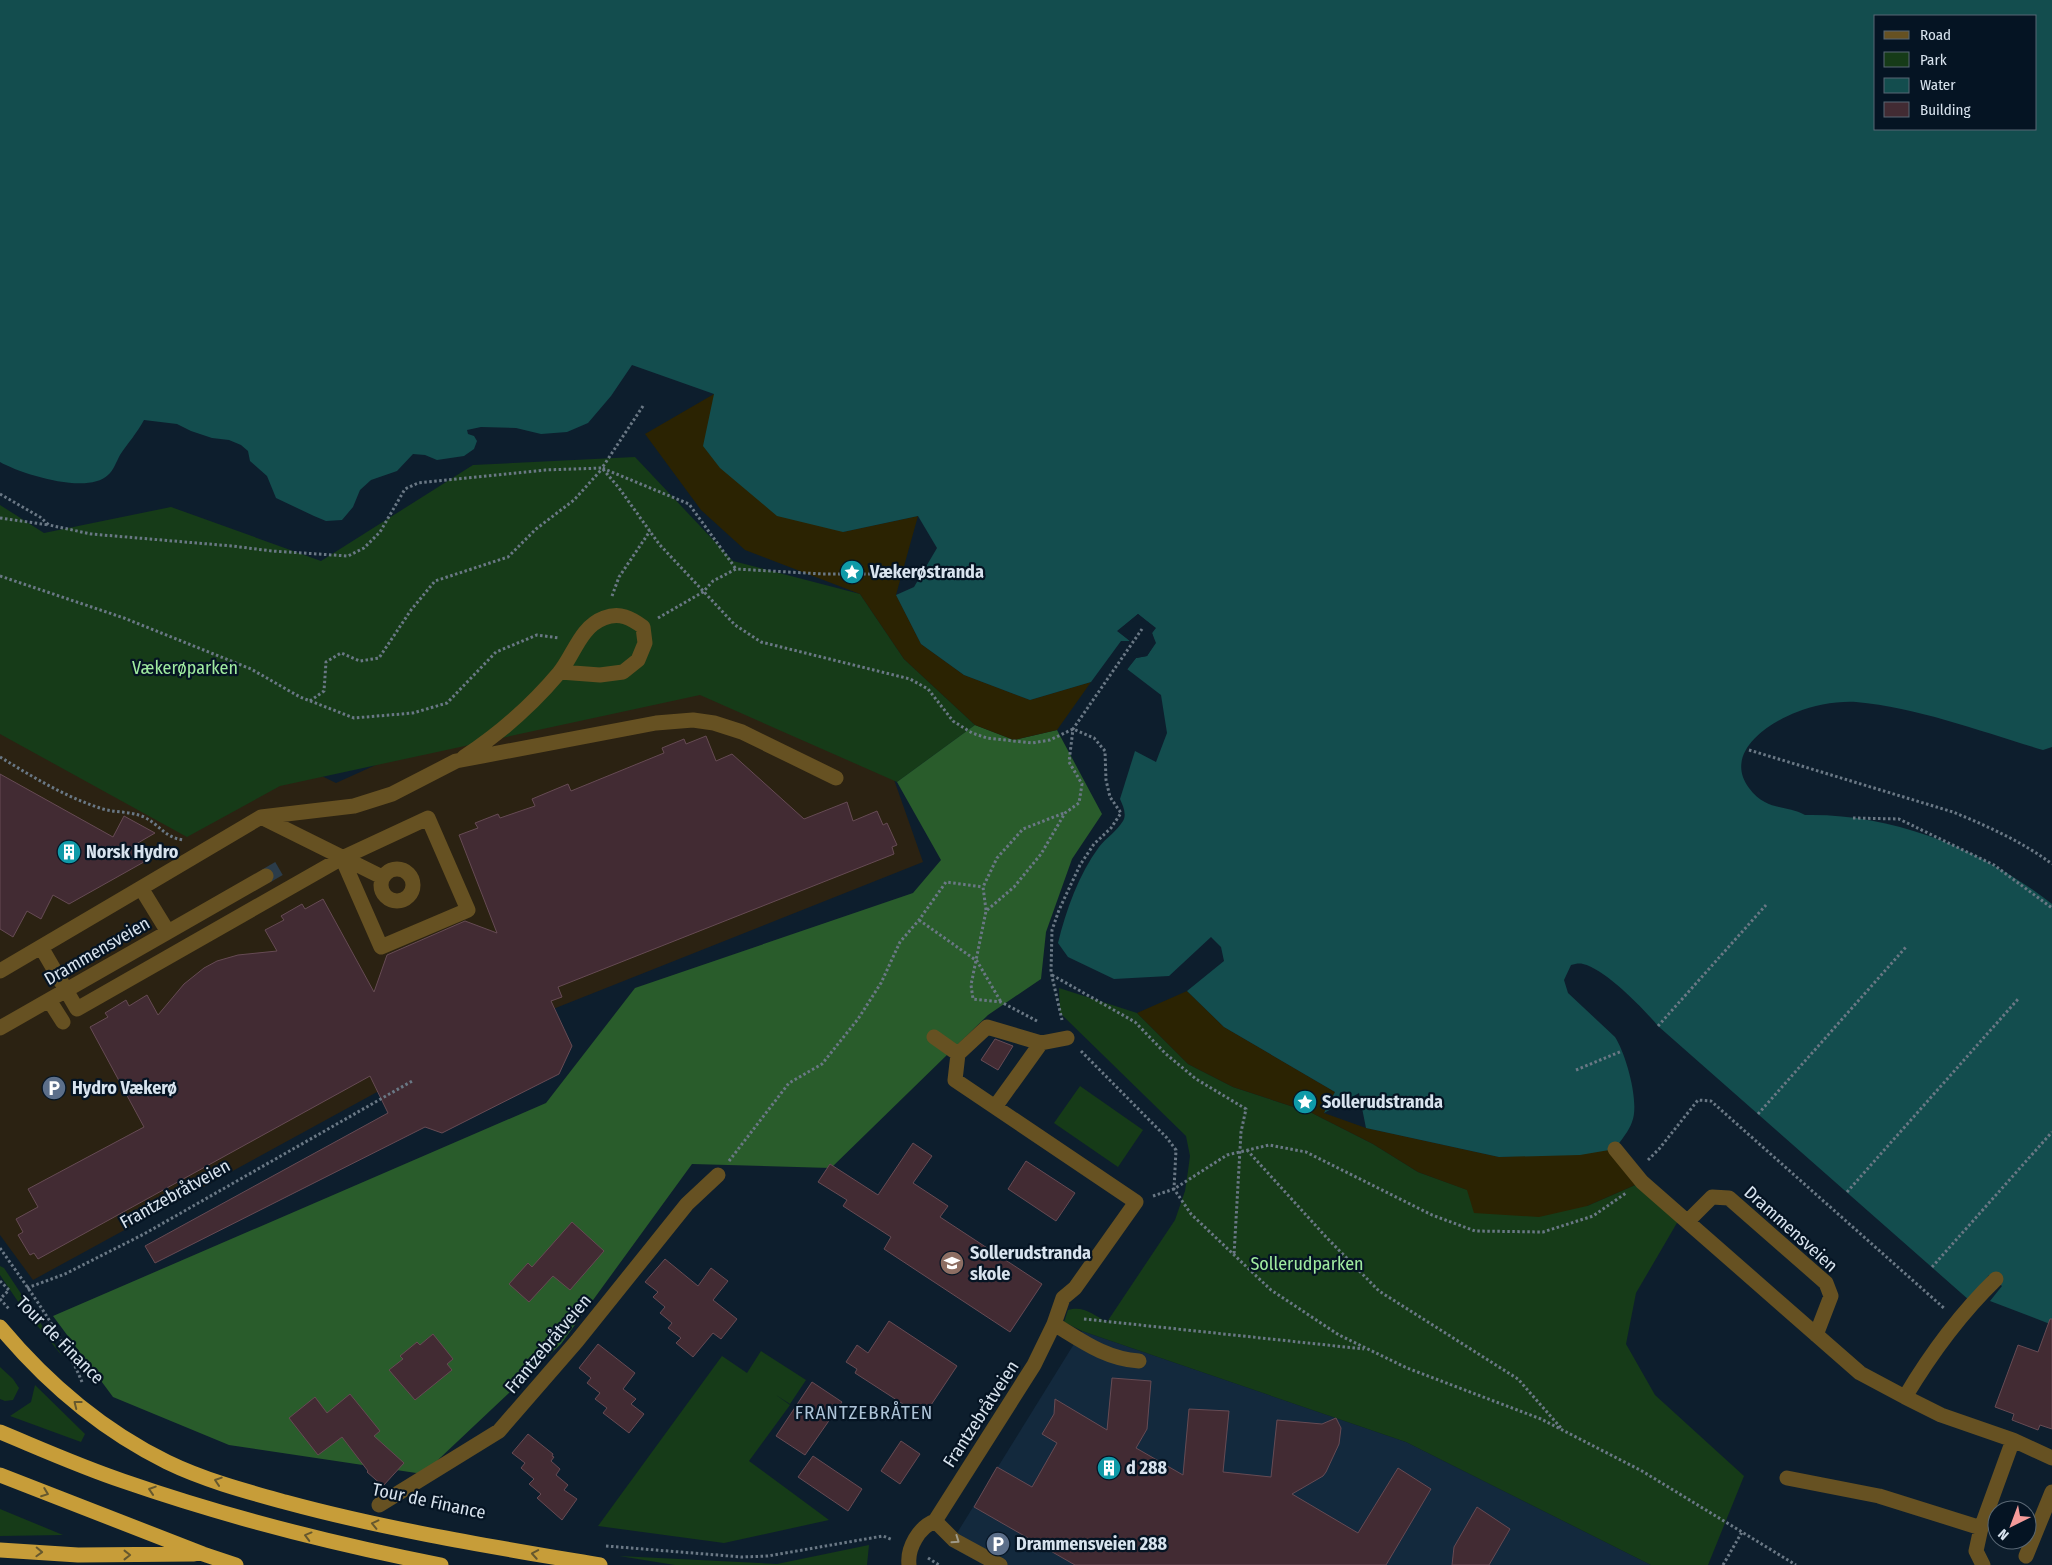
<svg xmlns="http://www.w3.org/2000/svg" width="2052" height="1565" viewBox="0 0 2052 1565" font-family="'Fira Sans Condensed',sans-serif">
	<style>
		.built { fill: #13293d }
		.industrial { fill: #2b2212 }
		.green { fill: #163b18 }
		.forest { fill: #295c2b }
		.sand { fill: #2b2302 }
		.water { fill: #134d4e; fill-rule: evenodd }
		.pier { fill: #0d1e2d }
		.building { fill: #422b33; stroke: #664b54 }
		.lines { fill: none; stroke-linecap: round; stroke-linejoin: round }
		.minor-tunnel { stroke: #2b3c4a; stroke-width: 15; stroke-dasharray: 15 8; stroke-linecap: butt }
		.path { stroke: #6a7885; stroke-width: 3; stroke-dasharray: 2.5 2.5; stroke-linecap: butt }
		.minor { stroke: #665122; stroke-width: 15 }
		.highway { stroke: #c79d39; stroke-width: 15 }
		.oneway { stroke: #66582e }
		.oneway2 { stroke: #9f9a88 }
		.labels { text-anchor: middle; stroke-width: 4.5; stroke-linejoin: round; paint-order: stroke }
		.poi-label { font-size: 18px; font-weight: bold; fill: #d8e3ee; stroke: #051423; text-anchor: start }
		.park-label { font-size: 18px; fill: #a0eba0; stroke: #051423 }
		.street-label { font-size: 18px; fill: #d8e3ee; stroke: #051423 }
		.neighbourhood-label { font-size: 19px; letter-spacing: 1px; fill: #adc3d7; stroke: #051423 }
	</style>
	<rect width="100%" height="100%" fill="#0d1e2d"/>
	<path class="built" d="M1082 1331 1406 1442 1651 1565H984L949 1546Z"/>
	<path class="industrial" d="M751 606 878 734 923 862 533 1017 421 1068 33 1280 0 1235V732L238 735 336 783 442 735Z"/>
	<path class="green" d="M635 457 733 561 860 594 904 659 975 725 897 782 700 695 280 786 187 837 0 734V505L44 533 171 507 321 561 473 465Z
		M1059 988 1137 1013 1188 1064 1233 1087 1312 1113 1373 1144 1418 1172 1468 1190 1587 1206 1642 1182 1681 1216 1636 1293 1626 1344 1655 1395 1744 1476 1708 1565H1651L1406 1442 1082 1331 1064 1322 1068 1310C1083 1305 1094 1315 1107 1322L1175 1220 1185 1191 1188 1171 1190 1156 1186 1136 1060 1013Z
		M1080 1086 1143 1130 1118 1167 1054 1123Z
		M0 1266 4 1268 63 1357 21 1306 0 1275Z
		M761 1351 806 1380 790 1404 776 1395 790 1405 749 1461 829 1520 724 1543 598 1526 722 1356 747 1373Z
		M0 1367 13 1379 19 1388 13 1400 5 1401 0 1399Z
		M35 1385 85 1434 81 1442 10 1416 31 1402Z
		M0 1509 63 1535 0 1536Z
		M869 1545 867 1565H675L619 1556 777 1564Z"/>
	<path class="forest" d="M975 725 1014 740 1057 730 1102 814 1072 859 1046 932 1041 979 988 1015 831 1168 692 1164 561 1344 423 1474 229 1445 113 1397 53 1316 546 1103 635 988 913 893 941 860 897 782Z"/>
	<path class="sand" d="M714 394 843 532 918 516 896 595 921 644 964 675 1030 700 1091 682 1057 730 1014 740 975 725 904 659 860 594 745 550 701 510 645 434Z
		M1187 991 1224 1027 1335 1092 1324 1113 1366 1128 1499 1157 1615 1149 1642 1182 1587 1206 1539 1217 1474 1213 1467 1190 1418 1172 1373 1144 1312 1113 1233 1087 1188 1064 1137 1013Z"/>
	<path class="water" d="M0 0H2052V747L2043 750C1982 732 1920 708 1856 702 1837 701 1814 705 1797 712 1768 723 1723 753 1749 788 1767 812 1785 804 1805 815 1894 813 1983 850 2052 904V1319L2050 1324 1990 1301 2002 1286 1989 1275 1969 1300 1658 1026C1643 1008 1605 969 1583 964 1579 963 1575 964 1571 965L1564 980 1568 993 1615 1037C1626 1054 1640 1103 1632 1122 1629 1131 1621 1140 1615 1149L1580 1155 1499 1157 1366 1128 1359 1093 1324 1113 1335 1092 1224 1027 1187 991 1224 961 1221 947 1211 937 1169 976 1114 979 1068 957 1058 943C1066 910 1079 874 1099 847 1106 838 1117 831 1123 821 1127 814 1123 806 1120 799L1135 751 1156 762 1167 733 1161 695 1127 669 1136 658 1147 656 1155 643 1152 633 1155 628 1138 614 1118 631 1130 641H1121L1091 682 1030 700 964 675 921 644 896 595 914 587 937 548 918 516 843 532 777 516 720 468 703 446 714 394 632 365 611 396 588 423 567 432 541 434 516 428 481 427 467 430 468 434 474 436 477 441 474 449 464 456 437 460 425 455 413 454 397 471 371 480 360 490 353 507 342 520 326 521 314 516 276 498 267 476 250 461 248 451 241 445 229 440 212 438 191 431 177 424 144 420C137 433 128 443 120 455 116 462 114 470 108 475 88 495 21 474 0 462ZM1876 16H2036V129H1876Z"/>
	<path class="pier" d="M1138 614 1156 628 1152 633 1156 643 1147 656 1136 658 1126 671 1125 668 1134 656 1145 654 1153 643 1149 633 1152 628 1138 617 1121 631 1132 639V643L1129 644 1130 641 1117 631Z"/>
	<path class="building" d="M706 736 716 761 732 754 804 819 847 802 853 821 877 811 883 825 887 823 897 845 892 847 894 854 558 987 562 997 551 1001 572 1046 559 1074 442 1133 425 1127 155 1263 145 1246 388 1113 370 1076 38 1259 34 1253 30 1255 18 1235 23 1232 16 1219 38 1207 28 1189 144 1127 90 1027 108 1017 105 1013 126 1000 129 1006 147 995 158 1015 184 984 204 968 217 961 238 955 277 951 265 930 284 920 281 916 302 904 305 909 323 899 374 992 387 955 465 921 497 933 459 835 478 828 475 823 498 814 500 818 535 806 532 799 568 784 571 791 664 753 662 748 684 739 686 744Z
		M0 774 113 837 124 816 155 833 131 847 151 858 69 904 53 895 41 919 27 911 13 937 0 929Z
		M995 1039 1013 1046 998 1070 981 1060Z
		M913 1143 932 1156 913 1183 948 1206 940 1217 1042 1284 1010 1332 884 1249 891 1237 843 1206 847 1200 818 1182 830 1164 878 1195Z
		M1026 1161 1075 1193 1056 1221 1008 1189Z
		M572 1222 604 1251 570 1290 553 1276 529 1302 509 1284 528 1263 532 1267Z
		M665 1259 698 1286 711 1268 728 1281 713 1300 737 1319 721 1339 713 1333 693 1357 676 1343 681 1338 668 1328 672 1323 660 1313 665 1307 653 1297 658 1292 645 1282Z
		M2050 1319H2052V1429L2040 1425 2038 1430 2012 1420 2014 1414 1995 1407 2018 1345 2038 1352Z
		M889 1321 957 1366 923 1417 855 1373 857 1369 846 1362 857 1345 868 1353Z
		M433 1334 453 1359 447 1364 452 1370 415 1400 389 1370 403 1359 400 1356 417 1342 420 1345Z
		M598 1344 635 1373 623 1389 636 1399 631 1404 644 1414 629 1433 603 1413 607 1408 595 1399 600 1393 587 1383 591 1378 579 1368Z
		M1112 1378 1151 1381 1147 1429 1136 1448 1183 1475 1189 1409 1229 1411 1223 1472 1271 1477 1277 1420 1322 1424 1336 1418 1341 1428 1339 1444 1326 1472 1323 1476 1292 1494 1358 1533 1398 1468 1431 1489 1386 1565H1075L974 1507 997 1467 1032 1487 1057 1443 1042 1434 1054 1414 1055 1399 1107 1430Z
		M812 1382 842 1402 805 1455 776 1436Z
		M350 1394 380 1431 374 1436 404 1463 383 1486 367 1472 368 1471 342 1437 318 1455 289 1418 315 1397 327 1413Z
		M528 1434 553 1454 552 1456 554 1457 551 1461 560 1469 556 1475 568 1485 564 1490 577 1499 562 1520 537 1498 541 1494 529 1484 534 1479 521 1468 525 1463 512 1453Z
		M901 1441 920 1454 900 1484 881 1471Z
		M813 1456 862 1489 848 1511 798 1477Z
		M1477 1507 1510 1529 1489 1565H1452L1454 1547Z"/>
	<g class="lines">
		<path class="minor-tunnel" d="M266 876 285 865"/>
		<path class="path" d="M643 406 602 468 689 504 736 569
			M0 494 40 517 49 525 91 534 232 546 272 551 348 556 364 548 380 532 405 489 418 483 545 470 602 468 619 488 659 544 735 625 761 642 910 679 928 689 953 721 972 733 987 738 1032 743 1050 740 1073 729 1094 738 1105 751 1106 780 1110 797 1121 813 1111 828 1094 844 1080 865 1059 910 1052 930 1051 972 1062 1020
			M0 518 49 525
			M0 576 124 618 251 669 300 697 354 718 413 713 447 703 496 652 537 635 559 638
			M612 596 619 577 650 531
			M658 618 703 592 713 581 736 569 823 574H875
			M310 701 324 691 326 662 341 653 360 661 379 658 411 610 435 581 508 557 536 529 574 500 602 469
			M1749 750 1953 812C1987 826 2023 842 2052 864
			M0 757C33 777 65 797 103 809 117 813 130 811 144 817 160 825 164 837 183 840
			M1853 818 1899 819 1994 865 2052 908
			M986 910 983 887 997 858 1023 829 1064 813
			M919 920 977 961 1001 1002
			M1052 975 1135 1022 1166 1054 1196 1079 1246 1109 1241 1132 1234 1255
			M1037 1021 1001 1002 973 999 971 985 986 911 1014 887 1041 854 1065 813 1079 803 1082 784 1069 762 1073 729 1142 629
			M1658 1026 1766 905
			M1081 1051 1167 1138 1176 1150 1174 1189 1191 1214 1271 1290 1339 1335 1407 1368 1541 1419 1642 1471 1796 1565
			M1576 1070 1622 1051
			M1758 1114 1906 947
			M1247 1150 1327 1238 1379 1291 1518 1379 1561 1428
			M1648 1160 1659 1149 1698 1100 1711 1101 1945 1309
			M729 1161 789 1083 822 1064 858 1019 881 983 900 942 919 920 946 882 983 887
			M1847 1192 2019 998
			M1153 1196 1174 1189 1227 1155 1269 1145 1306 1152 1432 1215 1475 1231 1543 1232 1593 1216 1626 1193
			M0 1248C30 1291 62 1334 82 1382
			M1932 1267 2052 1132
			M0 1281 9 1290 0 1299
			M27 1288 65 1274 144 1234 414 1080
			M0 1299 10 1310
			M1084 1319 1364 1349
			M606 1546 742 1557 768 1556 883 1536 893 1540
			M928 1558 939 1565
			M1723 1565 1742 1532"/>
		<path class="minor" d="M464 757C499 734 532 705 559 673 574 655 580 627 604 618 620 612 631 618 643 627L645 643 638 660 623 672 600 675 560 672
			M261 817 354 806 392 794 456 761 656 723 693 720 714 723 742 732 836 778
			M381 885a16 16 0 1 1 32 0a16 16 0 1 1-32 0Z
			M168 932 266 876
			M41 947 77 1009 342 858 428 818 468 910 381 947 342 858
			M0 971 141 888
			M49 1000 63 1022
			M0 1028 168 932 141 888 261 817 382 877
			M934 1037 958 1054 955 1080 1136 1202 1075 1288 1063 1298 1054 1324 1034 1365 935 1521
			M1041 1043 1067 1038
			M958 1054 987 1027 1041 1043 995 1107
			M1615 1149 1642 1182 1860 1373 1905 1397 1941 1415 2013 1440 2052 1458
			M1688 1221 1712 1197 1729 1198 1826 1283 1831 1296 1816 1335
			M1054 1324C1082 1341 1106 1359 1139 1361
			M1905 1397C1930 1355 1960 1314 1996 1279
			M1787 1478 1879 1496 1981 1528
			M379 1505 499 1431 577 1341 687 1204 718 1175
			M2026 1556 2052 1492
			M909 1565C907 1548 919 1527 935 1521L954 1540 1000 1565
			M1983 1565 1976 1551 1981 1528 2013 1440"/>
		<path class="highway" d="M0 1327C46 1382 102 1430 167 1462 204 1480 245 1491 285 1502 388 1530 494 1547 600 1565
			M0 1432C41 1449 81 1467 123 1481 227 1517 333 1544 441 1565
			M0 1475 203 1554 236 1565
			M0 1550 78 1555 194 1554"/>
	</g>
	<defs><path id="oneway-chevron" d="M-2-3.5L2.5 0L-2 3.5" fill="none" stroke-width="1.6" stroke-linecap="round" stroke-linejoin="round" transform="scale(1.25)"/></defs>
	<g class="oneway">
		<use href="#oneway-chevron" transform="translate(77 1404) rotate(-142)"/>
		<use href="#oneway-chevron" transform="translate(218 1481) rotate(-162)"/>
		<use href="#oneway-chevron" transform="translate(152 1490) rotate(-162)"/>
		<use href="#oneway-chevron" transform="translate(45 1493) rotate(21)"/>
		<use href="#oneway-chevron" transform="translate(375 1524) rotate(-167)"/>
		<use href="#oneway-chevron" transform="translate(308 1536) rotate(-165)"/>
		<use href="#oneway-chevron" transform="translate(39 1552) rotate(2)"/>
		<use href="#oneway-chevron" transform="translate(535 1554) rotate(-170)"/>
		<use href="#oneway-chevron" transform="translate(127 1555)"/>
	</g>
	<use class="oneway2" href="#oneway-chevron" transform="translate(956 1540) rotate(35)"/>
	<defs>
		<g id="sight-disc" transform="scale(1.25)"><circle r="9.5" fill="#0f9aa8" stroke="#051423"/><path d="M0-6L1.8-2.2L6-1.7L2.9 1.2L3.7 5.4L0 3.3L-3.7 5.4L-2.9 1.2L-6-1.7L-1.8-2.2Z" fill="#fff"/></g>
		<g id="building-disc" transform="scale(1.25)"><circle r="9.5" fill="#0f9aa8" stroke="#051423"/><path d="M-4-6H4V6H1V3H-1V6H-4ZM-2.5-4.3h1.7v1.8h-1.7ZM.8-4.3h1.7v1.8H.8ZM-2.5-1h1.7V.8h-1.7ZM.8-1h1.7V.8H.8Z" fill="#fff"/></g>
		<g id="parking-disc" transform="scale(1.25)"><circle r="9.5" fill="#5c6f8a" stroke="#051423"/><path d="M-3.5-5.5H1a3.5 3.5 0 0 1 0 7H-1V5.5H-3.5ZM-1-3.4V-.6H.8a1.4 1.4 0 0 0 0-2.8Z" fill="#fff"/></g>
		<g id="school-disc" transform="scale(1.25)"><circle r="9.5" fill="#8d6e63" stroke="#051423"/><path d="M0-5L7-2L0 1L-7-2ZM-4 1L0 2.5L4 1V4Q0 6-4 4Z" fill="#fff"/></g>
	</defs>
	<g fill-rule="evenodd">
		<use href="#sight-disc" x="852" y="572"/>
		<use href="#building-disc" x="69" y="852"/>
		<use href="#parking-disc" x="54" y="1088"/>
		<use href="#sight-disc" x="1305" y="1102"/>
		<use href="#school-disc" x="952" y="1263"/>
		<use href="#building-disc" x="1109" y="1468"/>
		<use href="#parking-disc" x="998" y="1544"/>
	</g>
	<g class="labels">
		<g class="poi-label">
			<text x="870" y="578">Vækerøstranda</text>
			<text x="86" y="858">Norsk Hydro</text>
			<text x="72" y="1094">Hydro Vækerø</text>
			<text x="1322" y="1108">Sollerudstranda</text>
			<text x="970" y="1259">Sollerudstranda<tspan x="970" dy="21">skole</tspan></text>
			<text x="1126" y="1474">d 288</text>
			<text x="1016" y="1550">Drammensveien 288</text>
		</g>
		<g class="park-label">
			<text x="185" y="674">Vækerøparken</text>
			<text x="1307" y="1270">Sollerudparken</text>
		</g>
		<g class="street-label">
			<text transform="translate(97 951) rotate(-30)" y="6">Drammensveien</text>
			<text transform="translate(175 1194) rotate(-29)" y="6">Frantzebråtveien</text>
			<text transform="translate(1791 1229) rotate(42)" y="6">Drammensveien</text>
			<text transform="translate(60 1340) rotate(45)" y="6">Tour de Finance</text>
			<text transform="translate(548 1344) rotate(-50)" y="6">Frantzebråtveien</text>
			<text transform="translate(981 1414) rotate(-57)" y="6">Frantzebråtveien</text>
			<text transform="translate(429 1501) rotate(12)" y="6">Tour de Finance</text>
		</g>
		<g class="neighbourhood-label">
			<text x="864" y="1419">FRANTZEBRÅTEN</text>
		</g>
	</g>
	<rect x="1874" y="15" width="162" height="115" fill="#051423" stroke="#596774"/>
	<rect x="1884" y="31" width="25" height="8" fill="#665122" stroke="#596774"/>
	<text x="1920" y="40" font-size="15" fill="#d8e3ee">Road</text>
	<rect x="1884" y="52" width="25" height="15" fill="#163b18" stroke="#596774"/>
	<text x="1920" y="65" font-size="15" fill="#d8e3ee">Park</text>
	<rect x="1884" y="78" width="25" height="15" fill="#134d4e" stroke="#596774"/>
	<text x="1920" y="90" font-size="15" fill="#d8e3ee">Water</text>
	<rect x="1884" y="102" width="25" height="15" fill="#422b33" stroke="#596774"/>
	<text x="1920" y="115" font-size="15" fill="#d8e3ee">Building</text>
	<g transform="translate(2012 1525) rotate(222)"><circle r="24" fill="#051423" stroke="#596774"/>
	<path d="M0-4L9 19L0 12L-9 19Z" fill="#f59b9a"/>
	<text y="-8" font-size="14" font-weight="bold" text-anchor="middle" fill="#d8e3ee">N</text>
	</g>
</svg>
